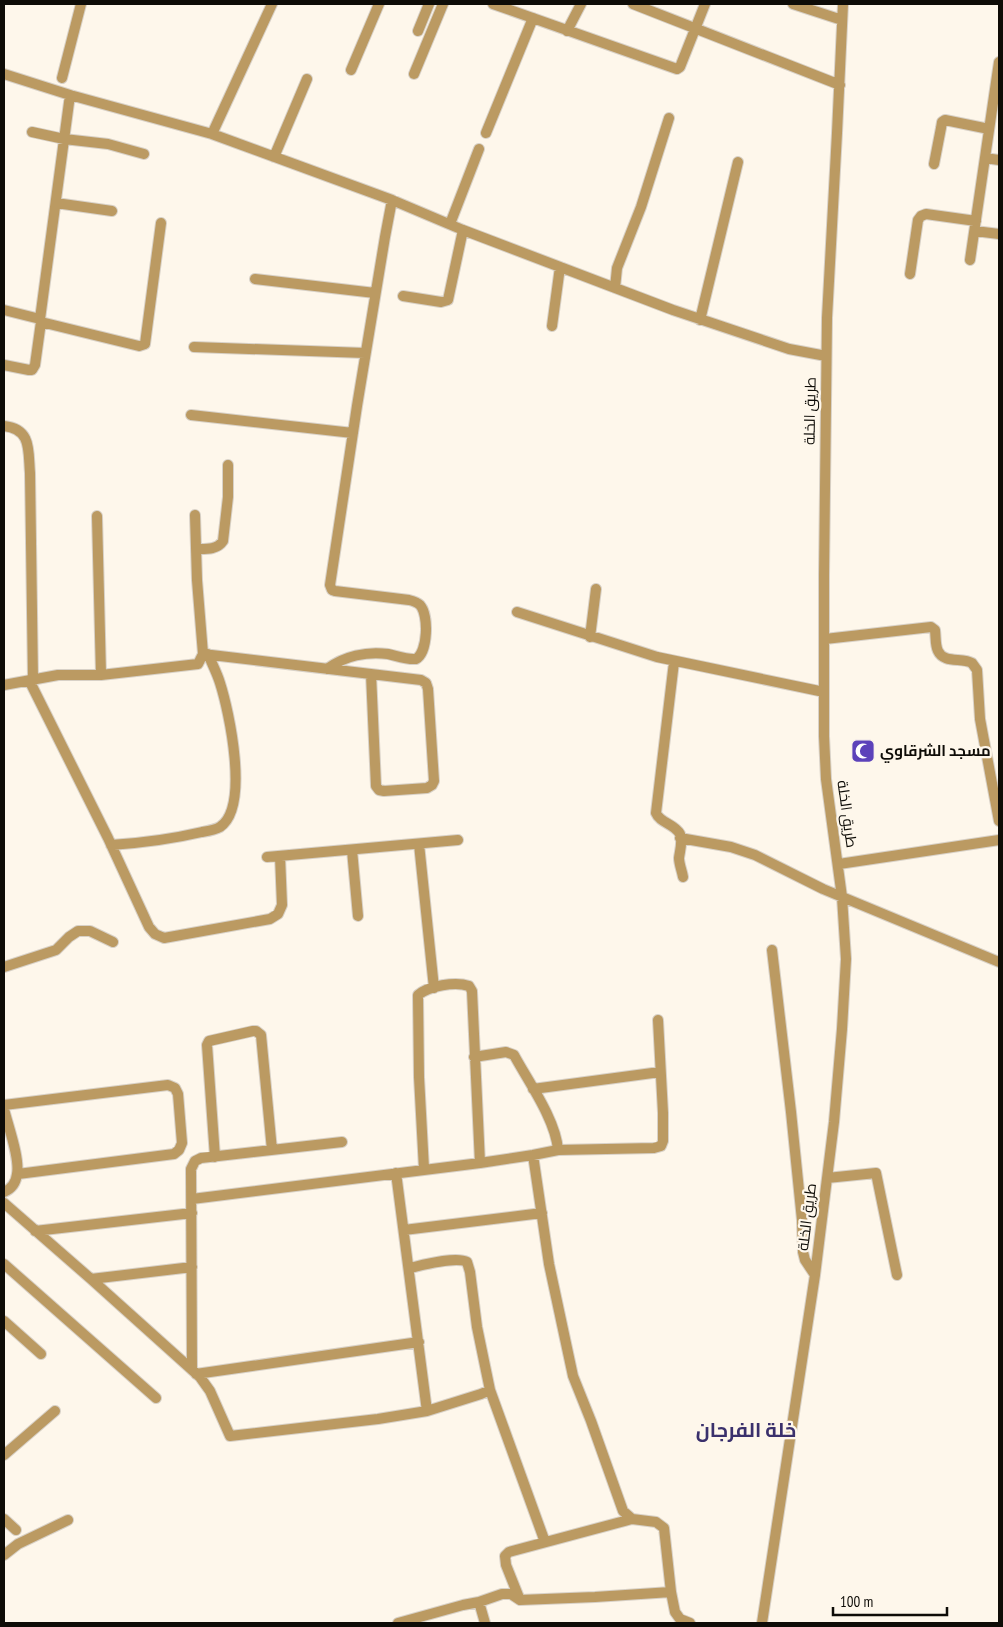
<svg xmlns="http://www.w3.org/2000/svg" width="1003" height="1627" viewBox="0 0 1003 1627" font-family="'PT Sans Narrow',Cairo,sans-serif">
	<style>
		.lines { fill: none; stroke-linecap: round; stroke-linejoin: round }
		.minor-casing { stroke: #d8d1c7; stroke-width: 12 }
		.minor { stroke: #bb9a62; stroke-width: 10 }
		.labels { text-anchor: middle; stroke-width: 4.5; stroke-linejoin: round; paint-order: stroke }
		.street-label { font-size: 15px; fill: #0e0c07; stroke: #fef7eb }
		.poi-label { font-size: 15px; font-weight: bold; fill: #0e0c07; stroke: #fef7eb; text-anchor: start }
		.district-label { font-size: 20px; font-weight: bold; fill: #3a306c; stroke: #fef7eb }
	</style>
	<rect width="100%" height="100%" fill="#fef7eb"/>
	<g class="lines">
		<g class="minor-casing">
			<path id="minor" d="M493 4 677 69 680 67 705 4
				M633 4 840 85
				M793 4 842 20
				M418 31 429 4
				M567 31 581 4
				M351 70 379 4
				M4 74 70 95 212 134 392 200 463 230 673 310 789 349 826 356
				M414 74 443 4
				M62 78 81 4
				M32 132 64 139 108 144 144 154
				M486 133 533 18
				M212 134 272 4
				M274 157 307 79
				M985 158 999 160
				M934 164 941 128 942 122 945 120 989 129
				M56 203 112 211
				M450 224 479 149
				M975 231 999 234
				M970 260 999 62
				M910 274 918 220 921 216 926 214 976 221
				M255 279 375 293
				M615 288 617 268 641 207 669 118
				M403 296 441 302 448 300 463 230
				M4 310 40 319
				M700 320 738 162
				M41 322 139 346 145 344 161 223
				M552 326 560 267
				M194 347 365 353
				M4 365 29 370H32L35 365 41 322 40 319 70 95
				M191 415 353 433
				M4 426C32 429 28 451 30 473L33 680
				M97 516 101 675
				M196 549C206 549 217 550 223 541L228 497V465
				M517 612 657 657 824 692
				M590 637 596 589
				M825 639 931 627 935 630C936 637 935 645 938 651 944 664 962 657 972 663L977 670 980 719 999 821
				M203 654 421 680 426 683 428 689 434 781 432 785 427 788 384 791 379 790 376 786 371 674
				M674 662 656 813C660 823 675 824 680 834 683 841 680 850 679 858 679 864 682 871 683 877
				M327 669C344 656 367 651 388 654 397 656 407 660 416 659 428 652 429 615 420 605 417 602 413 601 409 600L335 591 332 590 330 585 357 406 385 237 392 200
				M29 680 108 838 149 927 155 934 164 938 270 919 278 914 282 905 280 856
				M4 685 58 675H101L198 664 203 654 197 580 195 515
				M680 838 731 847 755 855 823 889 999 962
				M419 844 434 988
				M111 845C142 843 172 839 202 832 208 831 215 830 220 827 250 807 229 711 220 683 217 673 212 664 208 654
				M352 850 358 916
				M267 857 458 840
				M839 864 999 840
				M772 950 791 1112 802 1220 803 1252 805 1260 815 1275
				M4 967 56 950 69 937 78 931H90L113 942
				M533 1089 660 1072
				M4 1105 168 1085 175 1088 178 1094 182 1143 179 1150 174 1154 18 1174
				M4 1109C8 1126 20 1158 17 1174 16 1183 11 1189 4 1192
				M558 1150 654 1148 661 1146 663 1141V1113L658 1020
				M533 1155 549 1264 573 1376 591 1421 623 1511 632 1519 656 1522 664 1528 671 1592 675 1612 680 1619 690 1623
				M215 1157 207 1045 209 1041 253 1031H256L261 1035 272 1150
				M424 1169 419 1077 418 995C429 986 455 981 469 986L472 991 480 1163
				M396 1173 427 1411
				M827 1178 876 1173 897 1275
				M192 1199 480 1163 533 1155 558 1150C556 1120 528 1081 514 1055L506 1052 474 1057
				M4 1203 91 1279 200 1377 210 1391 230 1436 378 1419 427 1411 481 1394 490 1390 477 1327 470 1272 467 1262C456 1256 423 1265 410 1268
				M404 1230 542 1213
				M35 1231 192 1213
				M4 1264 156 1398
				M91 1279 192 1267
				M4 1321 41 1354
				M192 1370 191 1169 195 1161 201 1158 342 1142
				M196 1374 419 1342
				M490 1390 545 1542
				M4 1455 55 1411
				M4 1519 16 1530
				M4 1555 18 1544 68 1520
				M520 1600 506 1565 505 1556 509 1552 632 1519
				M479 1602 485 1623
				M398 1623 463 1605 479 1602 502 1594H511L520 1600 595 1597 671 1592
				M762 1623 815 1275 834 1122 842 1029 846 959 842 897 826 779 824 736V575L827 318 837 133 843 4"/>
		</g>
		<use href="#minor" class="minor"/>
	</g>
	<defs>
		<g id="mosque-square" transform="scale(1.25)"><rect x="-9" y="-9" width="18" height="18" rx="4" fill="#5c42ba" stroke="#fef7eb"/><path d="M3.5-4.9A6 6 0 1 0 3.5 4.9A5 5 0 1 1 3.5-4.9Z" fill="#fff"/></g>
	</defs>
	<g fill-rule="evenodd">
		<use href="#mosque-square" x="863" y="751"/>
	</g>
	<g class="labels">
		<g class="street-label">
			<text transform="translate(810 411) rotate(-89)" y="5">طريق الخلة</text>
			<text transform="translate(847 814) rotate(82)" y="5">طريق الخلة</text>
			<text transform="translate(807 1217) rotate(-83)" y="5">طريق الخلة</text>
		</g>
		<g class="poi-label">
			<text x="880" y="756">مسجد الشرقاوي</text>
		</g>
		<g class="district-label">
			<text x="746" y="1437">خلة الفرجان</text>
		</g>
	</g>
	<rect width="1003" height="1627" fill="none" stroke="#0e0c07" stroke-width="10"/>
	<path d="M833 1607v8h114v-8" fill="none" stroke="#0e0c07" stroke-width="2.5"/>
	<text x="840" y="1607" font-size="15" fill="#0e0c07" stroke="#fef7eb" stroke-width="4" paint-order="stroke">100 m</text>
</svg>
